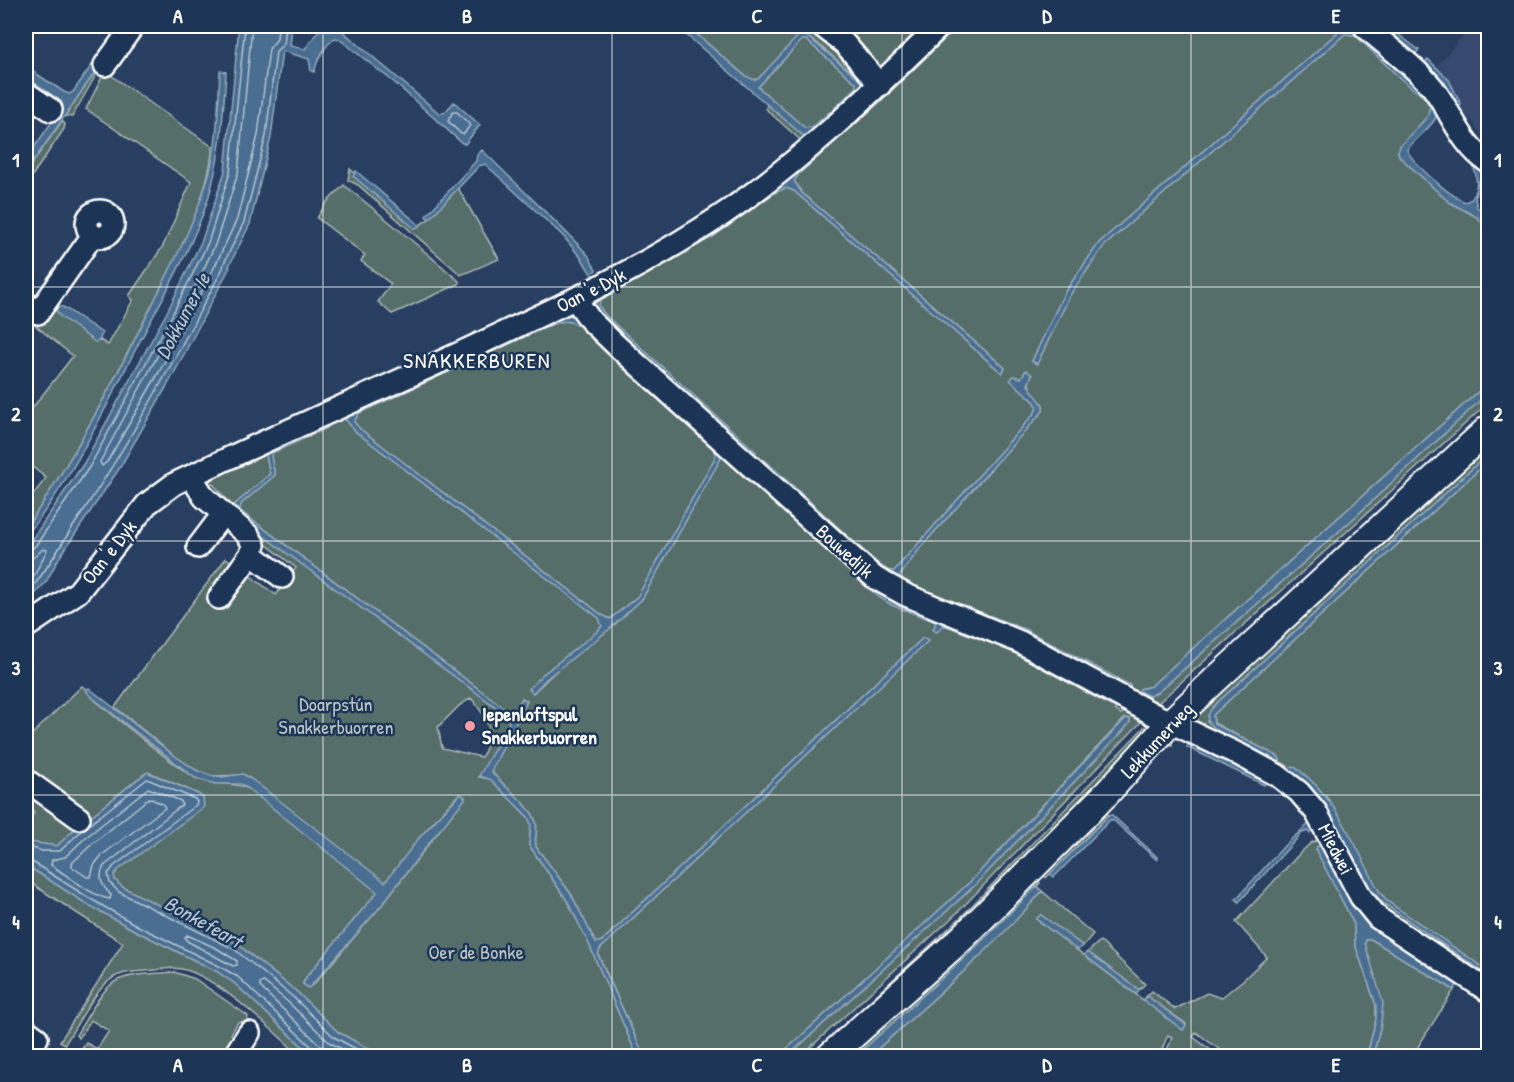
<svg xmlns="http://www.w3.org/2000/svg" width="1514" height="1082" viewBox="0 0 1514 1082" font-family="'Patrick Hand',sans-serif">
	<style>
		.built { fill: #374a6f }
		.green { fill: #576e6a; stroke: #abb6b4; stroke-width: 1.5; fill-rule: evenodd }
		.water { fill: #496e91; stroke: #92a8bd; stroke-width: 1.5 }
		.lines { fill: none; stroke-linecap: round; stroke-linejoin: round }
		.shore { stroke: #b6c5d3; stroke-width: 1.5 }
		.minor-casing { stroke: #fff; stroke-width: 26 }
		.major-casing { stroke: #fff; stroke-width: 30 }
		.minor { stroke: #1d3557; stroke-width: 21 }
		.major { stroke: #1d3557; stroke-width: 26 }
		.grid { fill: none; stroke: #fff; stroke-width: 1.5; stroke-opacity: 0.55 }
		.poi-dot { fill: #ff9aa2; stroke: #1d3557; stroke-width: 2 }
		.labels { text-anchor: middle; stroke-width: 5; stroke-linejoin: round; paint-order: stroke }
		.street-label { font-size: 20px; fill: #fff; stroke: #1d3557 }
		.park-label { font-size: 20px; fill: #bcc5c3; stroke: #1d3557 }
		.poi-label { font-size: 20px; font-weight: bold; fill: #fff; stroke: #1d3557; text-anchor: start }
		.water-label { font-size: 21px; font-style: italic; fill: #b6c5d3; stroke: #1d3557 }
		.quarter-label { font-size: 22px; letter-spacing: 1.5px; fill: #fff; stroke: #1d3557 }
		.neatline { fill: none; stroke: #fff; stroke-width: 2 }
		.grid-label { font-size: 20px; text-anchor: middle; font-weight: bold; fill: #fff }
	</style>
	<rect width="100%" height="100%" fill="#293f62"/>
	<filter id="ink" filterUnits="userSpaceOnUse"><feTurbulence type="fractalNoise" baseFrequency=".0167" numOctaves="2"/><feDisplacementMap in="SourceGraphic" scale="12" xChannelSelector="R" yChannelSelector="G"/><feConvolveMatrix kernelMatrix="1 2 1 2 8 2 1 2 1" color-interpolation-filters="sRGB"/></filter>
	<g filter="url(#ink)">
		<path class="built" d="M1471 26H1488V144L1471 120 1467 121 1458 106 1459 99 1449 80 1437 66Z"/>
		<path class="green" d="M687 26H816C832 39 869 66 866 89L856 102 806 145 768 111 766 108 767 104 806 138 833 116 830 112 812 127 805 128 758 87 802 40H806L856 83V88L836 107 838 110 859 93 862 85 859 79 817 43 802 34 758 79 750 80Z
			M827 26H922L885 63 888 65 886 74Z
			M947 26H953C877 100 800 177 710 234 678 255 644 272 610 290L596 301 597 310 623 338 752 455 756 452 605 315 599 306 600 300 714 236 776 192 786 188 794 191 1002 373 1005 368 802 193 794 181 798 174 879 103 958 26H1341L1338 32 1099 243 1065 292 1032 361 1037 364 1070 295 1103 247 1345 34 1355 35 1401 79 1425 98 1430 106 1428 116 1400 146 1398 152 1400 157 1449 202 1477 217 1488 230V383L1151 686 1140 689 1139 691 1149 696 1158 692 1354 518 1488 393V403L1156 705 1145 703 1021 637 914 593 878 574 598 321 591 309 592 299 599 291 657 260 723 219 786 174 861 109ZM1026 371 1032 375C1024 388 1035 395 1043 405V411L920 548 898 578 915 587 1024 629 1130 685 1129 688 1051 645 999 621 914 590 898 582 877 567 762 464 765 461 878 564 889 571H894L1035 413 1037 406 1035 402 1011 380 1014 376 1021 378Z
			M112 47 72 117 65 116Z
			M105 71 213 147C206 207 175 260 148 313 111 386 73 460 26 528V504L46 478 26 462V416L73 356 36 326 52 304 57 308 56 310 99 341 100 340 108 345 133 300 129 296 163 246 191 182 86 109Z
			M62 121 65 124 64 129 26 185V172Z
			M350 169 415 228 429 219 458 188 499 259 461 275 358 185 348 180Z
			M344 185C383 216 421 248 459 281V284L392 314 378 302 391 284 361 261 365 255 317 218 326 203Z
			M561 311H571L582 317 882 588C917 607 956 619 992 634 1036 653 1078 675 1119 699L1115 710 1121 714 1131 707 1146 717 957 913 801 1056H788L973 887 1123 731 1130 722V719L1125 718 969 883 779 1056H644L598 954 600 949 928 641 923 638 602 941 596 943 571 894 536 847C534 838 538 830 536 823 532 805 502 786 491 771L527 701 522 698 515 712 507 710 239 510 242 503 275 475 271 457 272 453 327 428 326 425 267 452 266 455 270 474 232 507 231 511 508 716 509 724 479 777 491 779 528 817 531 824 529 845 568 902 589 944 637 1056H381L338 1032 297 992 237 944 122 887 115 880 114 875 118 870 203 807V798L198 794 151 773 144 774 76 828 57 846 30 842 26 837V828L34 813 26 807V740L82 686C88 690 91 697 97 702 128 727 159 754 192 776 211 788 233 780 249 789L378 892 304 980 303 984 307 987 313 985 381 906 465 797 459 794 419 838 385 883 245 775 212 776 196 770 172 754 115 707 226 558 276 595 296 568 267 545 260 552V543L256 536 217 505 225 498 212 483 204 488 202 482 204 475 328 420 334 423 340 421 343 412ZM566 315 574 316 586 326 704 434 700 436 584 329C569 318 562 320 546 327L359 413 354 422 359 428 602 615 610 619 638 596 715 458 716 453 712 446 716 444 742 467 740 470 724 458H721L642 599 612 627 559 668 533 693 529 689 542 675 598 631 602 626 599 618 355 431 345 419 353 412 545 322ZM751 475 883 593 894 600 1014 647 1114 700 1111 706 1011 651 947 626H942L937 631 933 630 936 623 934 621 892 605 879 597 748 479ZM471 698C487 717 497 734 481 757L442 748 438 727 460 705Z
			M1488 440V454L1217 703 1207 721 1280 761 1279 757 1214 723 1213 715 1488 461V971L1387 901 1379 891 1329 800 1297 769C1309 788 1324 803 1335 822 1351 848 1361 879 1382 902L1488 975V987L1390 923 1282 774 1288 766 1281 762 1276 770 1200 727 1198 719 1199 707Z
			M1149 722 1151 727 1022 867 822 1056H810L961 917Z
			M1173 735 1172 745H1168L1104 810 1109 815 1046 878 1042 873Z
			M1323 838 1356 896 1458 983 1364 920 1323 843 1317 847 1316 850 1354 924 1355 944 1376 1005V1019L1367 1056H1228L1196 1032 1193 1037 1219 1056H1165L1172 1037 1168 1035 1159 1056H870C928 1003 990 951 1042 891L1093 934 1083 946 1041 915 1036 919 1183 1030 1186 1024 1147 996 1152 991 1175 1009 1207 993 1221 998 1243 980 1267 957 1236 922 1302 851 1311 843Z
			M26 865 86 903 136 931 216 971 234 983 313 1056H300C275 1032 219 979 186 970 173 966 159 970 145 971 133 972 120 972 110 980 94 992 76 1027 65 1044L60 1041 123 943 26 880Z
			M1036 880 1040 883 971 952 856 1056H838Z
			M1371 939 1454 990 1412 1056H1373L1381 1024 1365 943 1366 940Z
			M1100 941 1145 984 1139 990 1088 952Z
			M174 972 195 979 248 1016 247 1021 238 1022 231 1034 237 1038 225 1056H84L79 1053 86 1043 97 1049 109 1031 91 1020 79 1038 76 1035C86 1020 102 987 118 980 134 973 157 974 174 972Z"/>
		<path class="water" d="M119 26H127L26 172V159L63 106 61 101 26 77V67L64 92 69 94 73 92Z
			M239 26H292L290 46 305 49 322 26H339L340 29 439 113H444L454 102 480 125 465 144 462 143 395 83 339 39 335 38C325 45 317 60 314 72L311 71 309 59 282 51 271 137 250 224 229 266 230 267 171 379 119 469 59 558 46 582 26 604V548L84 463 167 312 202 240 225 171Z
			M676 26H687L744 75 754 80 758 79 799 35H805L859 79 862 83 861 90 838 111 835 107 856 88V83L806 40H802L758 87 805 128 812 127 830 112 833 116 806 138Z
			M953 26H958L879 103 799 174 794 181 802 193 1005 368 1002 373 794 191 786 188 776 192 714 236 600 300 599 306 605 315 756 452 753 455 623 338 597 310 596 301 876 101Z
			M1341 26H1352C1366 38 1441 99 1437 115 1434 126 1413 140 1407 150 1415 166 1449 195 1465 202L1472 199C1485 175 1469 157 1452 141L1454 139 1488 171V176L1483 175C1477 182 1473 198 1477 207L1488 215V230L1477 217 1449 202 1400 157 1398 152 1400 146 1428 116 1430 106 1425 98 1401 79 1355 35 1345 34 1103 247 1070 295 1037 364 1032 361 1065 292 1099 243 1338 32Z
			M1374 26H1390V28L1419 50 1414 55Z
			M1428 59 1449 80 1461 104 1456 108 1423 64Z
			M220 71 226 72C223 116 221 160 207 202 192 248 163 297 140 341 105 408 73 478 26 536V528C73 460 111 387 148 313 171 267 196 222 210 171 218 139 218 104 220 71Z
			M482 150 568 234 588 255 596 270 591 274 582 259 563 236 485 164 479 166 429 219 426 216 476 161 477 155Z
			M356 171 417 223 419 227 414 228 353 176Z
			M59 306 65 308 102 333 99 341 95 342 60 316 56 310Z
			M566 315 574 316 586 326 705 434 700 436 584 329C569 318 562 320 546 327L359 413 354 422 359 428 602 615 610 619 638 596 715 458 716 453 712 446 716 444 740 470 724 458H721L642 599 612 627 546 679 533 693 529 689 542 675 598 631 602 626 599 618 355 431 345 419 353 412Z
			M1026 370 1032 375 1028 385 1043 405V411L920 548 898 578 915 587 1024 629 1130 685 1129 688 1051 645 999 621 914 590 877 567 762 464 765 460 878 564 889 571H894L1035 413 1037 406 1035 402 1010 380 1014 376 1021 378Z
			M1488 383V393L1354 518 1158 692 1149 696 1139 691 1140 689 1151 686Z
			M326 425 328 427 272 453 271 457 275 475 242 503 239 510 507 710 515 712 522 698 527 701 491 771C502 786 532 805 536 823 538 830 534 838 536 847L571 894 596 943 602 941 923 638 928 641 600 949 598 955 644 1056H637L589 944 568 902 529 845 531 824 528 817 491 780 479 776 509 724 508 716 232 513V507L270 474 266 455 267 452Z
			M1488 454V461L1213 715 1214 724 1279 757 1280 761H1278L1219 732C1204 720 1204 716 1217 703Z
			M751 475 866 580 1014 647 1114 700 1111 706 1011 651 947 626H942L937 632 933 630 936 623 934 621 892 605 879 597 748 478Z
			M89 688 172 754 196 770 212 776 222 777 243 774 254 781 385 882 419 838 460 794 464 796 465 799 429 843 381 906 309 988 303 984 307 976 377 892 249 789 241 784H215L195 778 94 699 87 692V689Z
			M1126 718 1130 719V722L1123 731 973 887 788 1056H779L969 883Z
			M1189 741 1267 780 1264 785 1187 747Z
			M1293 766C1335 793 1356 848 1379 891L1387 901 1488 971V975L1382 902 1372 891 1326 808 1289 769Z
			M147 772 198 794 203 798 204 807 118 870 114 875 115 880 122 887 237 944 297 992 338 1032 381 1056H313L234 983 216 971 136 931 85 903 26 865V837L30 842 57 846 76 828Z
			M1109 815H1112L1158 858 1157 860 1113 820H1110L1054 877 1050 874Z
			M1311 822 1315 828 1309 833 1308 831 1302 833 1239 902 1236 899 1285 845Z
			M1324 843 1364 920 1458 983 1454 990 1371 939 1366 940 1365 943 1383 1003 1381 1024 1373 1056H1367L1376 1019V1005L1355 944 1354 924 1316 850 1317 847Z
			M1037 886 1042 891C991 951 928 1003 870 1056H856L971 952Z
			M1041 915 1083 946 1077 950 1036 919Z
			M1088 952 1139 990 1136 994 1084 955Z
			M1147 996 1186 1025 1183 1030 1143 1000Z"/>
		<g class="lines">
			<path class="shore" d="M252 26 238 173 215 245 198 281 100 462 102 466 107 462 159 372 215 266 237 219 258 135 269 49 277 39 278 26
				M453 112H457L470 125 464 134H461L448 121Z
				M26 551 31 550 36 545 90 466 172 315 208 243 230 172 245 26
				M26 559 34 557 43 549 47 550 35 574 26 584
				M26 595C44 575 57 551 72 528 129 445 176 357 223 268L224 263 244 222 266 136 276 51 284 44 286 26
				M148 788 181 801 182 805 104 866C97 878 103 887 111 895L110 899C95 898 65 874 51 865L52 860 65 857 85 838Z
				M149 798 163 804 165 808 102 855 94 865 91 877H87L72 867V863L91 845Z
				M26 846 42 851H60L80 832 147 779 195 799 197 802 196 805 114 866 108 874 110 883 119 892 234 949 293 997 334 1037 369 1056
				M26 860 34 863 89 898 138 926 219 966 238 977 315 1050 317 1056
				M187 935 216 948 237 961V965L233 966 187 941 185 938Z
				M324 1056 321 1046 260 987V983L264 982 288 1002 329 1042 354 1056"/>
			<g class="minor-casing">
				<path id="minor" d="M822 26 845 44 880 85
					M1364 26C1386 46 1414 65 1433 88 1452 113 1461 145 1488 162
					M105 65 133 26
					M26 93 51 110
					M87 224a13 13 0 1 1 26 0a13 13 0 1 1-26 0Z
					M575 299 591 321 616 345 875 578 906 595 1020 642 1153 714 1240 755 1277 775 1299 792 1316 812 1361 897 1378 918 1488 991
					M26 304 38 313 93 235
					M191 476 204 497 248 535 254 545 251 554 219 598
					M198 547 223 514
					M251 554 282 577
					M26 627 78 592 147 504 174 484C269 438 366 396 462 352 551 311 640 270 722 215 802 161 871 93 940 26
					M26 780 79 818
					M26 1030 37 1038 26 1056
					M234 1056 249 1033"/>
			</g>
			<g class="major-casing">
				<path id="major" d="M830 1056 962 938 1107 793 1171 722 1214 681 1488 429"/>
			</g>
			<use href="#minor" class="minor"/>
			<use href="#major" class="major"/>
		</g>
	</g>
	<path class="grid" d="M323 26V1056M612 26V1056M902 26V1056M1191 26V1056M26 287H1488M26 541H1488M26 795H1488"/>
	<circle class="poi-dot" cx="470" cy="726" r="6"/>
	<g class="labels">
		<g class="street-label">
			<text transform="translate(591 290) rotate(-27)" y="7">Oan 'e Dyk</text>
			<text transform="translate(845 551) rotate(42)" y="7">Bouwedijk</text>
			<text transform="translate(109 552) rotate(-52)" y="7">Oan 'e Dyk</text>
			<text transform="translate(1157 740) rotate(-47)" y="7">Lekkumerweg</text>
			<text transform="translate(1336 849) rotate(63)" y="7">Miedwei</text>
		</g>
		<g class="park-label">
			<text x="336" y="711">Doarpstún<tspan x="336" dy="23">Snakkerbuorren</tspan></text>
			<text x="476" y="959">Oer de Bonke</text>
		</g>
		<g class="poi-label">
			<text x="482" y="721">Iepenloftspul<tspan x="482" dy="23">Snakkerbuorren</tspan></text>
		</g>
		<g class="water-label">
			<text transform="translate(183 316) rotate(-62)" y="7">Dokkumer Ie</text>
			<text transform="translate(203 922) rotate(29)" y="7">Bonkefeart</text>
		</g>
		<g class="quarter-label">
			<text x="477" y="368">SNAKKERBUREN</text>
		</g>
	</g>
	<rect width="1514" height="1082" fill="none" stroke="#1d3557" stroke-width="66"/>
	<rect x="33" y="33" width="1448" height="1016" class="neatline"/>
	<g class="grid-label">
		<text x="178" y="23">A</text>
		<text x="467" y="23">B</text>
		<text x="757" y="23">C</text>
		<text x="1047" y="23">D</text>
		<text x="1336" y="23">E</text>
		<text x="16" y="167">1</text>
		<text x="1498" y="167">1</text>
		<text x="16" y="421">2</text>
		<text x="1498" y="421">2</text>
		<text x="16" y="675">3</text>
		<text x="1498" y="675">3</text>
		<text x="16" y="929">4</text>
		<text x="1498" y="929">4</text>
		<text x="178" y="1072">A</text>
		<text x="467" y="1072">B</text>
		<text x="757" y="1072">C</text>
		<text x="1047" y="1072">D</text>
		<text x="1336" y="1072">E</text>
	</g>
</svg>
